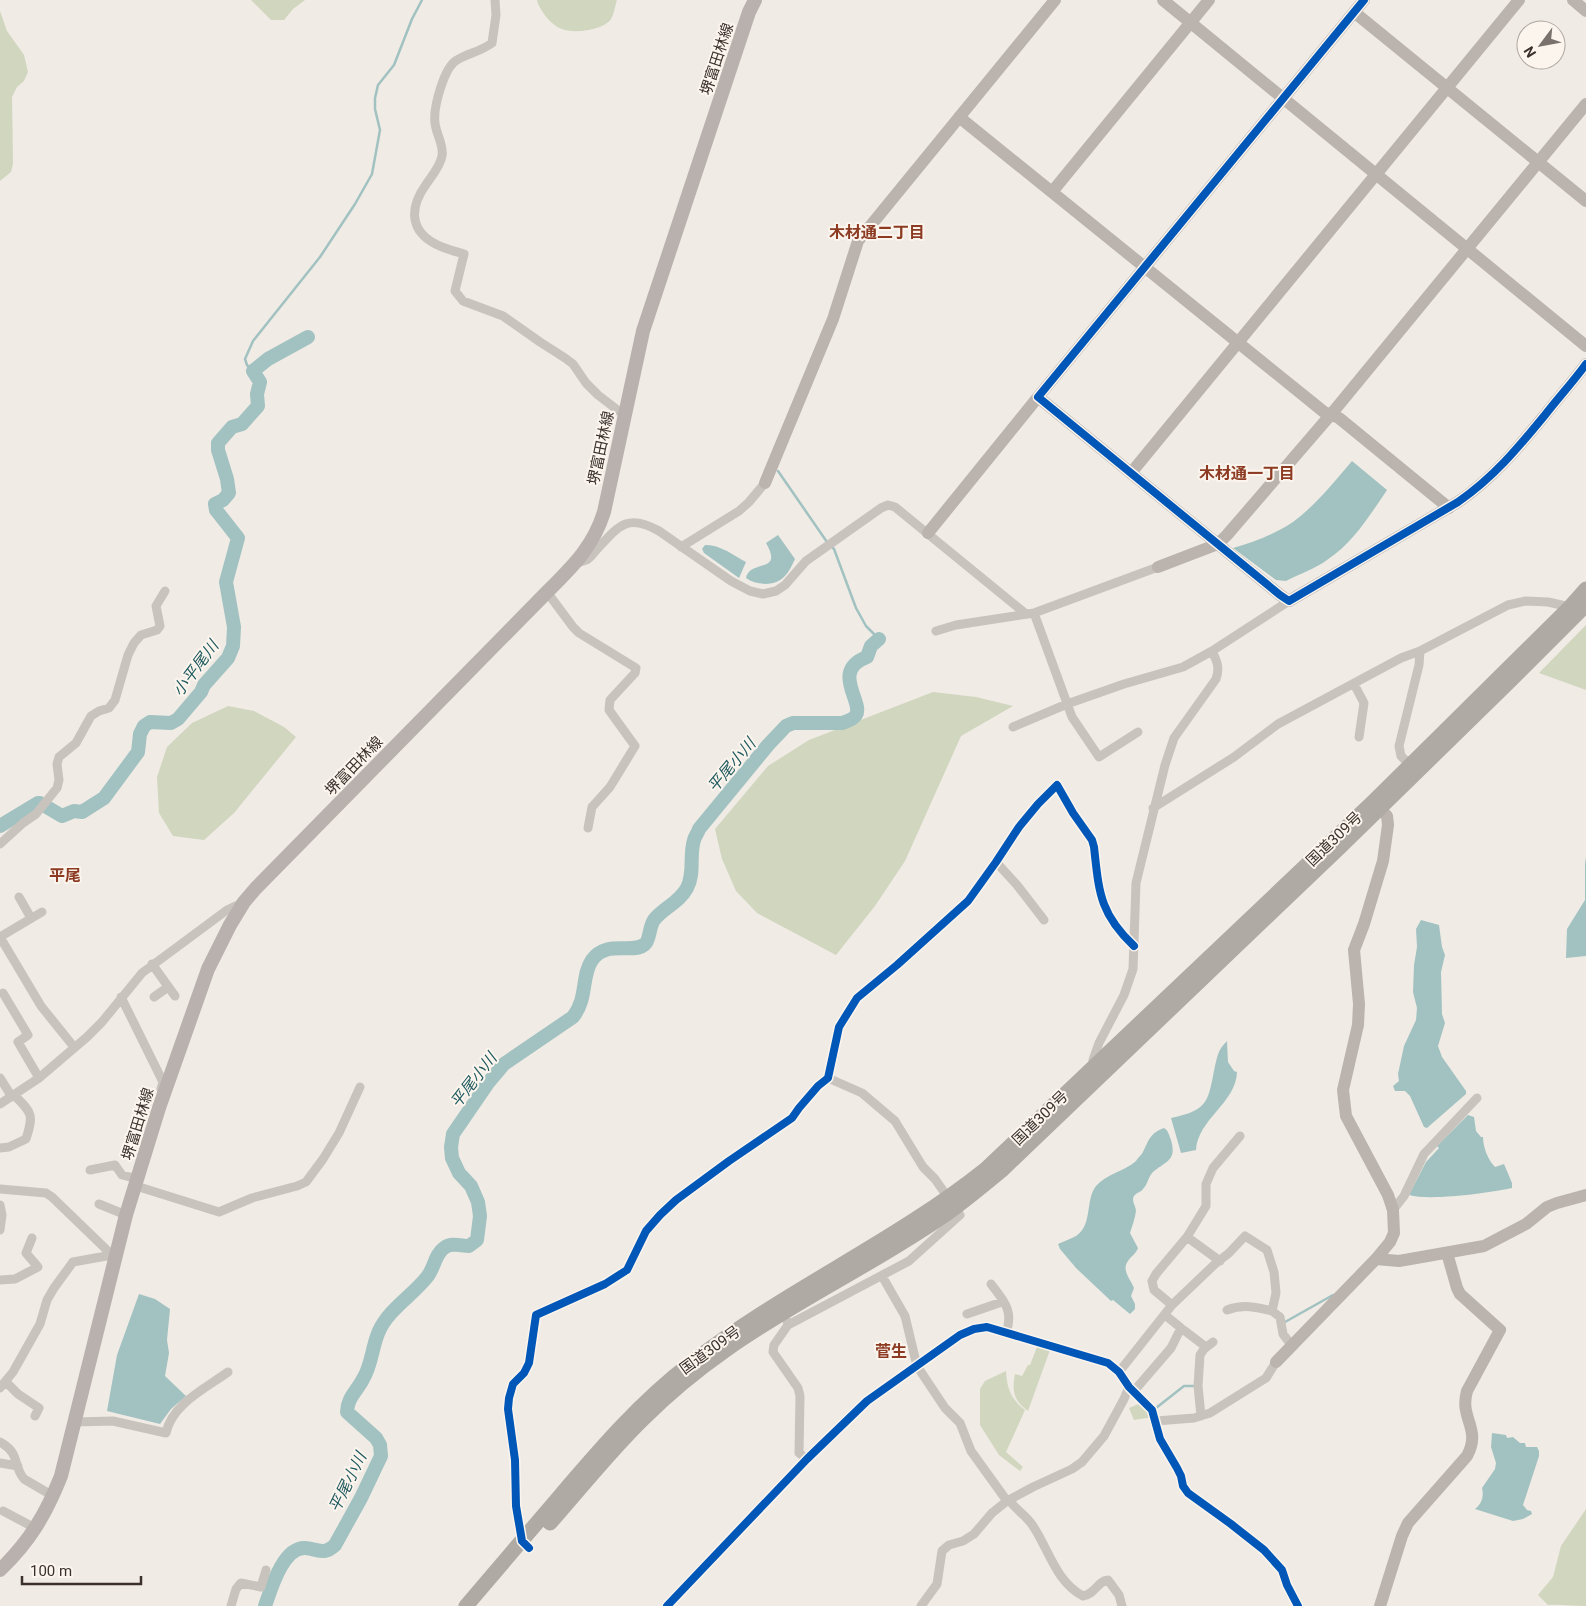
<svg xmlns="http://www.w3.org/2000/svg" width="1586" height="1606" viewBox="0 0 1586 1606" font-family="Roboto,'Noto Sans JP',sans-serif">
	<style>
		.green { fill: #d1d6bf }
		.water { fill: #a1c2c1 }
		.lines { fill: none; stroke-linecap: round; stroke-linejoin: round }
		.stream { stroke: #a1c2c1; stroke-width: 2.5 }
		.river { stroke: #a1c2c1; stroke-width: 14 }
		.street { stroke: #c9c3be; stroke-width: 9 }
		.secondary { stroke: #bab3ae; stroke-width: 12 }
		.primary { stroke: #b8b1ad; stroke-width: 14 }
		.highway { stroke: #afaaa4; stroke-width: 15 }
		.cycleway-casing { stroke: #fbf5ee; stroke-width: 11 }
		.cycleway { stroke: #0057b8; stroke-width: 8 }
		.labels { text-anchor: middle; stroke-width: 4; stroke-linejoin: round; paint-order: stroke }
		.street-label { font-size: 15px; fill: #3b302b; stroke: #fbf5ee }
		.neighbourhood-label { font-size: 16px; font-weight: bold; fill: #8c3b22; stroke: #fbf5ee }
		.water-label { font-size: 16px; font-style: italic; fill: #1f5a5e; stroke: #fbf5ee }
	</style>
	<rect width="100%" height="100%" fill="#f0ebe5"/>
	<path class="green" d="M251 0H305L293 9 284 20H271Z
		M537 0H617C615 6 614 14 611 19 604 30 574 34 562 29 552 26 539 10 537 0Z
		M0 11 7 31 24 55 28 72 24 81 17 87 12 97 13 164 11 172 0 181Z
		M1586 625V690L1539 673Z
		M933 692 976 697 1013 706 961 736 905 861 875 906 836 955 757 913 736 891 722 859 715 829 768 766 809 740Z
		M228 706 254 711 284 727 296 737 234 813 204 840 173 836 159 813 157 777 167 747 192 723Z
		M1037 1347 1050 1350 1028 1411C1013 1400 1012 1391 1015 1374L1022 1376 1028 1365H1030Z
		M1006 1371C1007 1389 1011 1399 1025 1410L1006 1452 1023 1467 1020 1471 999 1455 980 1425V1389L985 1381Z
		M1141 1403 1150 1412 1152 1418H1146L1134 1420 1129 1408Z
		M1586 1509V1606C1573 1606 1561 1604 1548 1605L1538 1595 1553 1577 1561 1546Z"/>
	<path class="water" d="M1352 461 1387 490C1370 515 1353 543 1327 560 1315 569 1299 574 1286 581L1276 580 1233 548C1254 542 1275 534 1293 522 1316 505 1334 482 1352 461Z
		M778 535 795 559C792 565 789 572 784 577 775 586 757 586 746 578 750 559 784 574 766 543Z
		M705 545C719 544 735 556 746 562L739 578 704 553 702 549Z
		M1586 857V956L1566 958 1567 929 1585 900V864Z
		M1421 920 1439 925 1442 947 1445 955 1441 972 1442 1014 1445 1023 1438 1046 1442 1057 1466 1091V1094L1427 1128 1424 1127 1410 1096 1405 1091H1395L1393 1086 1399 1081 1398 1074 1404 1046 1416 1020 1417 1008 1413 992 1414 965 1417 947 1416 929Z
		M1227 1041 1228 1062 1234 1071 1237 1072C1236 1103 1198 1119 1196 1150L1181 1153 1171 1118C1210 1110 1208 1100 1215 1066 1218 1054 1218 1050 1227 1041Z
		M1468 1115 1474 1117 1476 1131 1481 1137H1483C1483 1147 1488 1160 1495 1167L1504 1164 1512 1183V1188C1488 1193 1431 1201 1409 1195L1426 1162 1439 1148 1437 1146Z
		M1164 1128C1168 1130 1169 1135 1171 1140 1177 1161 1166 1161 1153 1172 1148 1177 1148 1184 1143 1189 1141 1192 1136 1193 1134 1196 1131 1201 1136 1206 1136 1211 1135 1219 1132 1226 1130 1233L1138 1248C1136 1254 1131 1256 1128 1261 1121 1270 1131 1280 1134 1288L1131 1296 1135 1304V1309L1130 1314 1113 1300 1111 1301 1076 1268 1060 1249 1058 1244C1064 1241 1071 1239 1076 1236 1093 1225 1085 1200 1096 1186 1106 1174 1125 1171 1136 1161 1138 1157 1141 1156 1143 1152 1149 1140 1150 1133 1164 1128Z
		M139 1294 155 1299 170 1309 167 1340 169 1353 165 1376 186 1396 171 1409 160 1424 107 1411 117 1355Z
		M1492 1433 1506 1435 1507 1438 1513 1437 1520 1443H1525L1526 1447H1537L1539 1451V1456L1523 1505 1527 1510 1531 1511 1532 1514 1523 1519 1513 1521 1475 1509C1482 1504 1484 1496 1482 1488L1495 1469 1496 1463 1491 1447Z"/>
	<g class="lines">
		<path class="stream" d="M253 371 247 365 245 359 253 341 320 257 355 204 372 174 380 130 375 109V98L378 85 394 65 412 19 422 0
			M778 471 827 542
			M831 546 834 549 856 608 866 626 879 639
			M1285 1322 1333 1295
			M1156 1408 1184 1386H1196"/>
		<path class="river" d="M45 806 62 816 74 811 82 812 104 798 138 752 140 734 144 726 150 722 171 723 178 719 201 692 204 685 228 658 233 646 234 627 226 582 238 538 216 510 215 504 223 500 229 493 227 479 218 450V443L232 427 242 424 258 406 257 394 260 382 253 371 268 359 308 337
			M0 826 38 803H40
			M265 1606C271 1589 283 1547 305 1548 319 1549 323 1556 335 1545L361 1498 381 1456 380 1445 376 1438 347 1412C347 1398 357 1391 363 1379 372 1365 372 1346 379 1331 389 1309 412 1296 427 1277 434 1269 435 1254 444 1248 451 1242 461 1246 469 1246L477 1240 480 1216 478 1202 471 1186 459 1173 452 1158 451 1147 453 1134 488 1083 504 1064 573 1017C588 998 581 976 592 960 607 939 633 955 645 944 650 940 649 927 654 920 663 908 679 903 687 888 695 873 689 856 694 840 695 836 698 833 699 829L768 745 786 726 793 723H842C847 721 853 720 856 715 864 702 830 671 867 657L871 646 879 639"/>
		<path class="street" d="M495 0 496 15 492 43C480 52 468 53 457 60 444 67 433 108 435 123 436 134 444 145 442 156 440 167 431 177 425 186 411 206 409 228 432 242 441 248 454 251 464 254L455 291 463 301 503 316 540 342 565 358 573 364 586 383 598 395 624 415
			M681 547 739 511 749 502 765 483
			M577 563C580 562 585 561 588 559 592 556 595 551 599 547 620 524 629 514 659 531L731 581 750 591 763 594 776 591 785 585 806 561 881 508 888 505 895 507 1026 614
			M547 592 573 627 579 633 636 668 635 673 610 700 609 710 635 746 610 787 592 807 588 828
			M1034 613 1072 717 1099 757 1138 732
			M936 631 956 625 1034 613 1158 567
			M1354 684 1364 703 1359 737
			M1013 727 1067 704 1124 684 1183 667 1212 651 1289 601
			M1410 765 1401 756 1399 746 1419 665 1420 651
			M1153 808 1234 757 1278 724 1401 658 1420 651 1508 605 1526 601 1548 602 1570 607
			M0 844 23 823 36 814 57 788 59 780 57 764 59 757 76 743 91 716 99 711 109 708 115 700 128 655 134 643 141 635 157 630 160 626 156 606 165 591
			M996 862 1017 885 1044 920
			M19 897 31 918
			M0 937 41 1006 74 1047
			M0 937 42 912
			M152 964 175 996
			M3 993 28 1035 18 1042 39 1078
			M121 997 163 1082 161 1089
			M154 997 168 987
			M1093 1065V1060L1099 1043 1124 995 1133 969 1136 883 1165 765 1174 738 1216 679C1220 668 1217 661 1212 651
			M0 1078 12 1097
			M0 1104 39 1078 87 1037 102 1022 142 973 227 910 242 903
			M0 1148 9 1147 26 1139C34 1114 32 1113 14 1095
			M90 1170 115 1165 122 1175 138 1179
			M136 1186 219 1212 252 1198 297 1186 306 1182 323 1159 339 1133 360 1087
			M0 1189 46 1193 52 1197 112 1255
			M99 1204 126 1215
			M0 1205 2 1215 0 1230
			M1393 1210 1404 1196 1424 1154 1477 1098
			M1187 1237 1220 1261
			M882 1276 905 1316 917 1366 945 1408 960 1423 971 1451 1007 1501
			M0 1280 15 1279 38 1267 26 1253 32 1238
			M991 1284C1004 1301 1014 1311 1006 1333
			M1172 1305 1215 1264 1229 1253 1245 1236 1267 1250 1274 1272 1276 1293 1272 1311 1280 1317 1283 1334 1292 1346
			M1227 1310C1243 1304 1256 1307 1272 1311
			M967 1314 999 1303
			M1165 1315 1181 1328 1206 1347
			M787 1321 788 1325 774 1345 773 1352 798 1388 800 1396 799 1453 807 1459
			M788 1325 909 1261 960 1215 935 1179 923 1167 895 1121 862 1093 828 1078
			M1119 1372 1172 1305 1154 1290 1152 1281 1156 1274 1187 1237 1206 1206V1184L1213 1168 1240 1136
			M6 1382 18 1394 39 1408 35 1416
			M0 1388 13 1372 40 1324 47 1300 54 1288 73 1262 112 1255 117 1256
			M1134 1391 1171 1348 1181 1328
			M1201 1416 1198 1386 1200 1355 1204 1349 1213 1342
			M1156 1421 1194 1418 1210 1413 1266 1378 1276 1362
			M74 1422 113 1421 166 1433C172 1404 206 1388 228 1372
			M0 1442C21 1454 12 1464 24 1479L53 1496
			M0 1463 18 1466
			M1009 1500C1016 1510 1027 1516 1033 1526 1049 1550 1056 1582 1083 1596 1096 1594 1097 1581 1108 1580L1119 1595 1122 1606
			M3 1511 35 1528
			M529 1548 522 1541 516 1506 515 1460 508 1409 509 1398 513 1384 524 1373 529 1363 536 1315 605 1284 627 1270 646 1231 660 1215 676 1200 729 1161 792 1118 799 1108 818 1086 828 1078 839 1027 857 998 897 965 968 901 996 862 1019 827 1038 804 1057 785 1073 813 1092 840 1094 847C1099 891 1099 913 1134 946
			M231 1606 236 1589 241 1583 261 1587 266 1570
			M667 1606 807 1459 867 1401 960 1335 974 1329 987 1327 1108 1363 1119 1372 1129 1387 1152 1410 1160 1439 1177 1468 1181 1476 1183 1486 1188 1493 1231 1524 1264 1550 1282 1570 1287 1585 1298 1606
			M921 1606 937 1584 942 1551 949 1545 963 1541 974 1534 992 1513 1007 1501 1033 1487 1072 1469 1082 1462 1104 1436 1124 1399 1129 1387"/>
		<path class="secondary" d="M1163 0 1586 346
			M1364 0 1038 397 1280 595 1289 601 1458 502C1494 477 1517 449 1545 415 1558 398 1573 382 1586 364
			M1573 0 1586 11
			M1354 12 1586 201
			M959 117 1324 412 1339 418 1449 508
			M1052 192 1209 0
			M1131 473 1519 0
			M765 483 833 319 858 241 1055 0
			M928 533 1038 397
			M1158 567 1218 544 1227 535 1333 412 1586 104
			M1376 1259 1399 1261 1484 1246 1526 1224 1547 1207 1557 1203 1586 1195
			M1276 1362 1376 1259 1390 1242 1394 1233 1393 1210 1388 1195 1346 1116 1343 1090 1358 1025 1359 1004 1354 950 1364 924 1383 861 1388 825 1387 816 1373 802
			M1380 1606 1402 1536 1408 1523 1467 1456C1482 1428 1459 1419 1467 1391L1500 1330 1460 1294 1457 1288 1447 1253"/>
		<path class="primary" d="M0 1570C30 1541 46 1514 61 1476L126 1215 159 1108 208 969 230 925 244 902 256 888 547 592C573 566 593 547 604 512L643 331 749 12 755 0"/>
		<path class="highway" d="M550 1523C581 1488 610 1451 643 1419 669 1393 697 1370 727 1349 798 1299 878 1262 949 1212 967 1199 985 1184 1002 1170L1340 847 1510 681 1586 605
			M466 1606C497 1570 528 1533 559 1497 600 1449 641 1401 691 1363 785 1290 895 1242 987 1168L1373 802 1570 607 1586 589"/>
		<g class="cycleway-casing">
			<path id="cycleway" d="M1364 0 1038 397 1280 595 1289 601 1458 502C1494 477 1517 449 1545 415 1558 398 1573 382 1586 364
				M529 1548 522 1541 516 1506 515 1460 508 1409 509 1398 513 1384 524 1373 529 1363 536 1315 605 1284 627 1270 646 1231 660 1215 676 1200 729 1161 792 1118 799 1108 818 1086 828 1078 839 1027 857 998 897 965 968 901 996 862 1019 827 1038 804 1057 785 1073 813 1092 840 1094 847C1099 891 1099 913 1134 946
				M667 1606 807 1459 867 1401 960 1335 974 1329 987 1327 1108 1363 1119 1372 1129 1387 1152 1410 1160 1439 1177 1468 1181 1476 1183 1486 1188 1493 1231 1524 1264 1550 1282 1570 1287 1585 1298 1606"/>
		</g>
		<use href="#cycleway" class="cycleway"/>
	</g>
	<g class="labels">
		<g class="street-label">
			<text transform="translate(717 59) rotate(-72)" y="5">堺富田林線</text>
			<text transform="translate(601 448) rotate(-78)" y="5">堺富田林線</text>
			<text transform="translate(354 766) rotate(-46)" y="5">堺富田林線</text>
			<text transform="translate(1334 839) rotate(-44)" y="5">国道309号</text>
			<text transform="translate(1040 1118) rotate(-44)" y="5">国道309号</text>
			<text transform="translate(138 1124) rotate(-73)" y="5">堺富田林線</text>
			<text transform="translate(710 1350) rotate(-36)" y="5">国道309号</text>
		</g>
		<g class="neighbourhood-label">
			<text x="877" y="238">木材通二丁目</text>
			<text x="1247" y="479">木材通一丁目</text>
			<text x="65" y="881">平尾</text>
			<text x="891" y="1357">菅生</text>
		</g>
		<g class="water-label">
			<text transform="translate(195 668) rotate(-53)" y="6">小平尾川</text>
			<text transform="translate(731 765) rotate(-50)" y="6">平尾小川</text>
			<text transform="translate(473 1080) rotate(-52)" y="6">平尾小川</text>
			<text transform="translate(347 1482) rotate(-64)" y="6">平尾小川</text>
		</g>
	</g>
	<g transform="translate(1541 45) rotate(238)"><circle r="24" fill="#fbf5ee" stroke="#aea6a0"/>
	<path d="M0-4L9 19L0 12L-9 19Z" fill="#7a716c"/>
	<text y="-8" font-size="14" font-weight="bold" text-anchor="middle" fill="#3b302b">N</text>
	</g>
	<path d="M22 1576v8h119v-8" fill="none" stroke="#3b302b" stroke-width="2.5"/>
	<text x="30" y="1576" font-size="15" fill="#3b302b" stroke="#fbf5ee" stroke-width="4" paint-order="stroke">100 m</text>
</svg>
